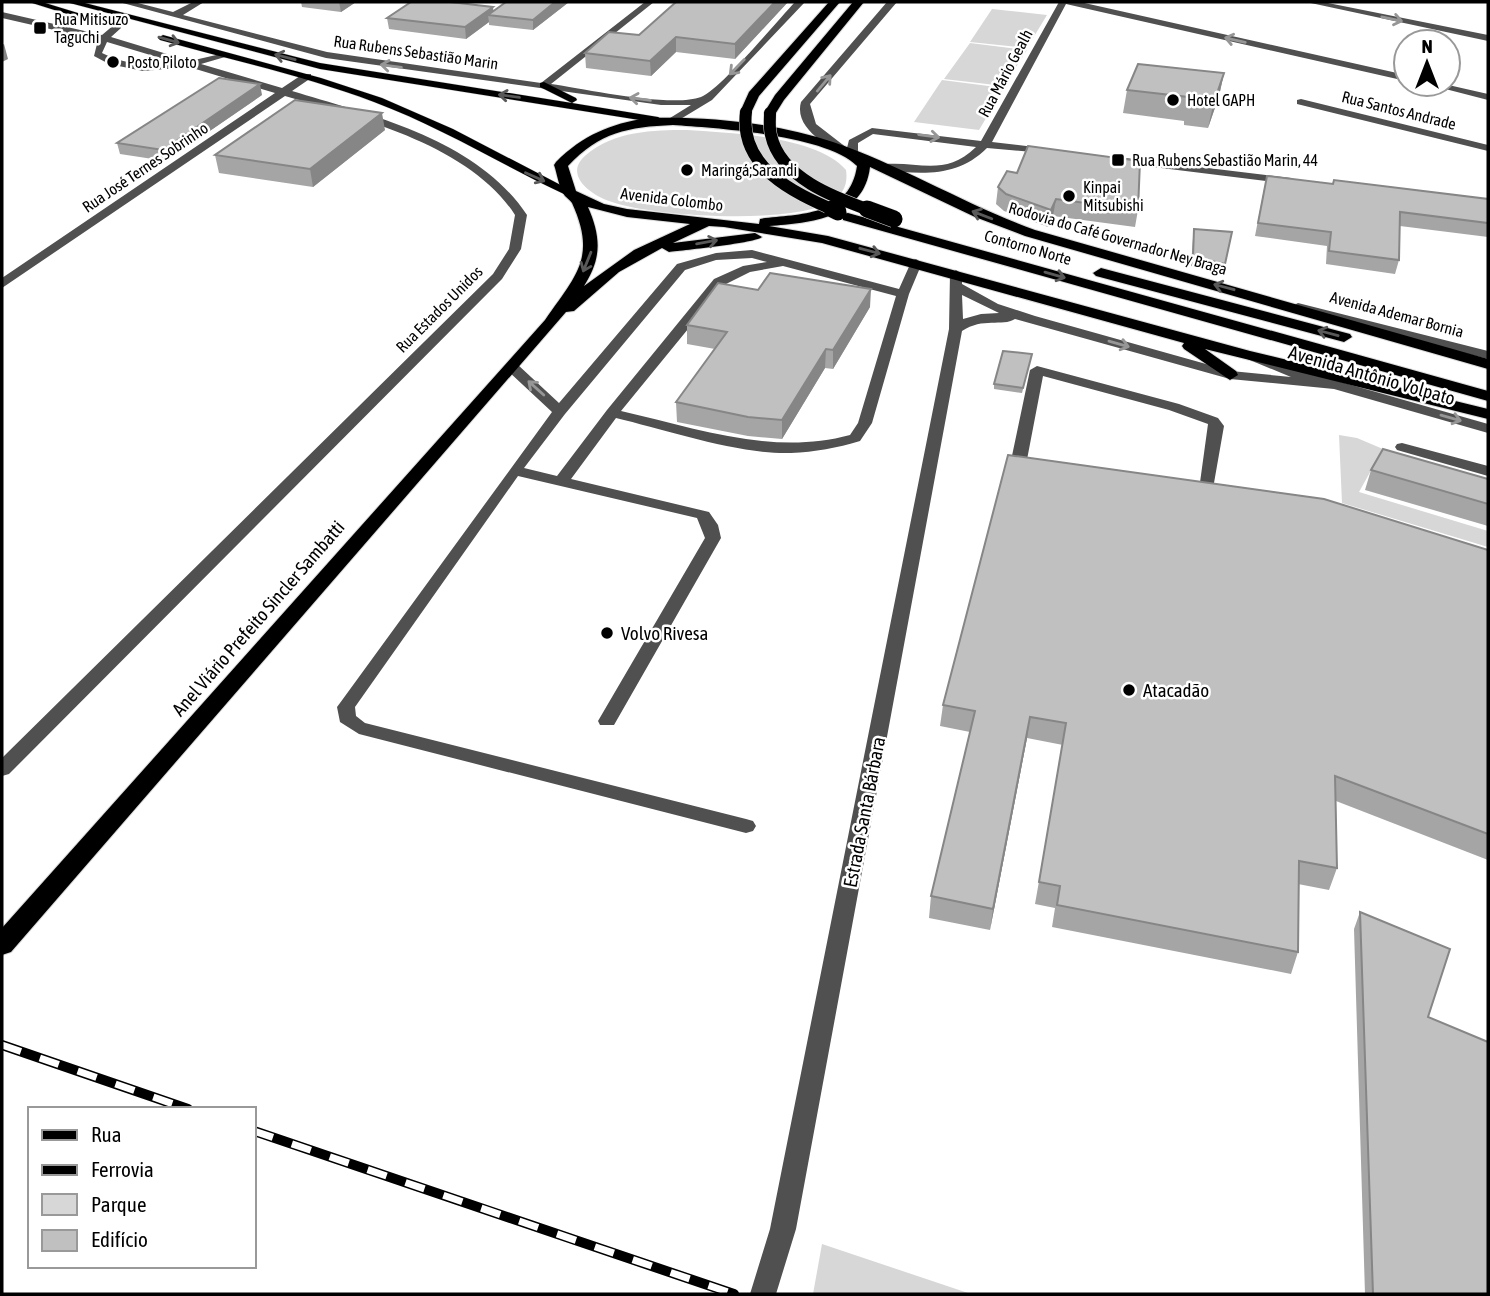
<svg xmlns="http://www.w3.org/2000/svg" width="1490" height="1296" viewBox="0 0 1490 1296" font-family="'Asap Condensed',sans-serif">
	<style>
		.green { fill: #d7d7d7 }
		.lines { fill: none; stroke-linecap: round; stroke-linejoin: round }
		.major-casing { stroke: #dbdbdb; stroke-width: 1 }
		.highway-casing { stroke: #dbdbdb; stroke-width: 2 }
		.minor { fill: #505050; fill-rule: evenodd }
		.major { fill: #000; fill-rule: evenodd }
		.highway { fill: #000; fill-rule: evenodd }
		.rail-casing { stroke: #000; stroke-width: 10 }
		.rail { stroke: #fff; stroke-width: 7; stroke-dasharray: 20; stroke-linecap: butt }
		.highway-bridge-far1-casing { stroke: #dbdbdb; stroke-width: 13; stroke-linecap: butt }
		.highway-bridge-casing { stroke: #dbdbdb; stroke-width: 18; stroke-linecap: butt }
		.highway-bridge-far1 { stroke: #000; stroke-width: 12 }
		.highway-bridge { stroke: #000; stroke-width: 17 }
		.wall { fill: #a5a5a5 }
		.shaded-wall { fill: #868686 }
		.building { fill: #c0c0c0; stroke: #868686; stroke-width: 2 }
		.oneway { stroke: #969696 }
		.oneway2 { stroke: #595959 }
		.poi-dot { fill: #000; stroke: #fff; stroke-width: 2.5 }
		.labels { text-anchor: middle; stroke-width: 5; stroke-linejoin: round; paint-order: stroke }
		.far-poi-label { font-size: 16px; fill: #000; stroke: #fff; text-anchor: start }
		.far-street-label { font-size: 16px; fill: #000; stroke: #fff }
		.street-label { font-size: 19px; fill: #000; stroke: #fff }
		.poi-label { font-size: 19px; fill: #000; stroke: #fff; text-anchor: start }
	</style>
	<rect width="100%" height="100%" fill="#fff"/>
	<path class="green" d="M992 9 1047 15 1027 48 970 42Z
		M970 43 1027 50 1004 86 944 79Z
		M942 80 1004 88 979 130 914 122Z
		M687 130C731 133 817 136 846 170 848 183 844 194 832 201 794 225 655 217 612 202 592 196 562 175 586 155 614 131 653 130 687 130Z
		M1339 435 1357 438 1383 449 1359 492 1488 531V547L1342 503Z
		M822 1244 971 1294H813Z"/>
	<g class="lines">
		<g class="major-casing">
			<path id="major" d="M29 2H42L91 17 86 20Z
				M66 2H81L320 63 572 103 540 87V83L544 82 576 98 577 100 572 103 658 117 663 120 658 123 320 69Z
				M163 35 321 78 382 98 453 129 576 193 566 195C502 165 441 127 374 102 305 76 231 60 160 40L158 38Z"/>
		</g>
		<g class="highway-casing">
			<path id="highway" d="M829 2H840L759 96 750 115H742L740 112 749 92Z
				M853 2H864L784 100 774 116H766L764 113 775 95Z
				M647 118C708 116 776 123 833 142 903 166 966 205 1035 230L1488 359V369L1025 236 975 217 870 167C864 218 811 223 769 226L828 236 1250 351 1488 409V419L1205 349 1236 371 1238 375 1230 380 1184 349 1182 346 1184 343 822 243 724 227 709 226 673 243 755 233 762 237C756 243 685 250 669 252L662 248 619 272 574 311 566 312 11 952 2 955V928L545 320C576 275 597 258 572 203 570 200 567 198 565 196 559 189 557 173 554 165L556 162C583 135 610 124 647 118ZM673 125C717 128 826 135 857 166 850 214 805 214 765 218L760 219 759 224 627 209 604 204 576 191 568 166C600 132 628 127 673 125ZM588 207 627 217 690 224 634 250 584 286C602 258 601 237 588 207Z
				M848 213 1488 391V401L843 220V214Z
				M1101 268 1350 334 1352 337 1344 342 1096 276 1093 273Z"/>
		</g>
		<path class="minor" d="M119 2H134L173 12 193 2H204L183 15 327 52 541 83 645 2H654L551 84C586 89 671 108 701 97 721 89 777 21 795 2H805L712 100 674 123 670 122V118L691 105H661L326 58Z
			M887 2H897L810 104 816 124 847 148 849 140 872 128 981 141 1059 2H1080L1406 75V81L1066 4 992 142 1051 149 1055 150V154L987 148C957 178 922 174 882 170L878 169V165C916 159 943 179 976 147L873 134 858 143V155L852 158C834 150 793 130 801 102Z
			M1306 2H1323L1488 35V41Z
			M2 12 102 35 115 24H121V28L111 37 190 61 225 53V57L201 64 282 88 303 74H311V78L292 91C374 116 476 139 527 215L521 249 502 279 9 774 2 776V758L493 274 509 249 515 215C470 145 360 118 285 96L2 288V278L275 93 189 67 143 71 109 64 94 56 98 40 2 18ZM107 42 177 63C150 67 127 65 102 53Z
			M1426 84H1444L1488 94V100Z
			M1301 99 1488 145V151L1297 104V100Z
			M1117 157 1291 178 1297 181 1291 184 1113 162 1111 160Z
			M752 250 899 289 912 260 916 259 922 263 909 294 872 423 860 441C837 448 815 452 791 453 741 455 666 430 616 418L571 479 709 512 718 525 721 538 614 725H600L598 721 705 538 697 518 518 476 355 707 356 716 365 723 746 819 753 821 756 826 753 831 746 833 359 734 340 722 337 707 340 703 552 412 507 370V364H517L559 403 677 264 716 253ZM752 258 767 262 743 266 714 279 607 410 557 476 524 468 565 414 685 270 716 260ZM783 266 896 296 858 423 850 435C773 456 696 428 621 411L724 285 750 272Z
			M956 270 962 274V284L998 304 1035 316 1231 371 1291 377 1245 358 1247 355H1257L1285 366 1488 424V433L1334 389 1230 379 1015 319C1002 327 983 317 962 331L796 1229 776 1294H750L770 1229 949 329 950 274ZM962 295 999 313 981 314 963 319Z
			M1298 303 1488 351V359L1293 310 1291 307Z
			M1037 366 1179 404 1218 418 1224 426 1211 500H1201L1198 497 1208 424 1169 410 1043 376 1025 470 1017 475 1012 473 1009 470 1030 370Z
			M1402 443 1488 466V476L1397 450 1395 447 1397 444Z"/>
		<use href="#major" class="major"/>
		<use href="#highway" class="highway"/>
		<g class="rail-casing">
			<path id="rail" d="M2 1045 188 1109
				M254 1131 734 1294"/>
		</g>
		<use href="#rail" class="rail"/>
		<g class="highway-bridge-far1-casing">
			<path id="highway-bridge-far1" d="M746 112C739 167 792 192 836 211
				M770 113C770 120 769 128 771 135 780 178 836 198 872 211"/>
		</g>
		<g class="highway-bridge-casing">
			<path id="highway-bridge" d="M832 209 838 212
				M867 209 894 219"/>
		</g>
		<use href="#highway-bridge-far1" class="highway-bridge-far1"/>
		<use href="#highway-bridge" class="highway-bridge"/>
	</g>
	<path class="wall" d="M301 2H356L341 12 302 7Z
		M506 2H569L533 30 489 25V22L466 39 389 29 387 18 493 11Z
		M676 2H788L735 59 676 52 651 76 586 68 585 53 639 35Z
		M1224 73 1219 96 1208 128 1184 125V121L1123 113 1127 90Z
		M262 95 166 161 120 154 117 143Z
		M385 130 313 187 219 173 215 155Z
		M1333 184 1488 199V237L1400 226 1399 260 1395 274 1326 264 1327 246 1255 236 1264 189Z
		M998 187 1138 210 1135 227 1053 216 1048 227 1004 211 996 204Z
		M1194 229 1232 232 1223 274 1191 266 1193 238Z
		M870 307 833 369 825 368 782 439 748 436 677 422 676 402 715 349 687 344V325Z
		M1032 354 1022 393 994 389V384Z
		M1371 470 1488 479V526L1365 490Z
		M1488 550V860L1336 801 1337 868 1329 890 1298 884V952L1291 974 1052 927 1055 908 1035 904 1063 745 1027 738 990 930 929 918 931 896 970 732 940 726 943 705Z
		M1360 912 1428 1017 1488 1294H1365L1354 929Z"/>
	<path class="shaded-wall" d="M339 2H356L341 12Z
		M555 2H569L533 30V20Z
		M775 2H788L735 59V44Z
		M493 7 494 15H488L489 22 466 39 465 27Z
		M676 37V52L651 76 650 61Z
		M4 44 8 59 2 62V45Z
		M1224 73 1219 96 1208 128 1213 105Z
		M260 84 262 95 166 161 163 150Z
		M382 113 385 130 313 187 310 169Z
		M1056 199 1053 216 1048 227 1051 210Z
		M871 289 870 307 833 369V350Z
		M826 349 825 368 782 439V420Z
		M1030 717 1027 738 990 930 993 909Z"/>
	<path class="building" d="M411 2H450L493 7 465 27 387 18Z
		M506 2H555L533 20 488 15Z
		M676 2H775L735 44 676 37 650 61 585 53 609 32 639 35Z
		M1138 64 1224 73 1213 105 1188 101V97L1127 90Z
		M219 78 260 84 163 150 117 143Z
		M295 100 382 113 310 169 215 155Z
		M1028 146 1140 161 1138 210 1056 199 1051 210 1006 194 998 187 1007 171 1017 173Z
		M1267 176 1333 184 1334 180 1488 199V223L1400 212 1399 260 1329 251 1331 232 1258 223Z
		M1194 229 1232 232 1225 264 1193 257Z
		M770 273 871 289 833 350 826 349 782 420 748 417 676 402 727 332 687 325 718 283 758 290Z
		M1003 351 1032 354 1023 388 994 384Z
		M1383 449 1488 479V504L1371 470Z
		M1008 455 1324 499 1488 550V834L1335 776 1337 868 1299 861 1298 952 1057 905 1060 886 1039 882 1066 723 1030 717 993 909 931 896 975 711 943 705Z
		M1360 912 1450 949 1428 1017 1488 1042V1294H1373Z"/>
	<defs><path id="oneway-shaft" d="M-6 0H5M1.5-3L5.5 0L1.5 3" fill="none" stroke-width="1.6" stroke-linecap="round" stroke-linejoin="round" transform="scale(1.75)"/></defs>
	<g class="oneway">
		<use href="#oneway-shaft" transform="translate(1392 19) rotate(12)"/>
		<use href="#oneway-shaft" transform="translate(1235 40) rotate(-167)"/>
		<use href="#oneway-shaft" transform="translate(391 66) rotate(-173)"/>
		<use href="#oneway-shaft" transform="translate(737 67) rotate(134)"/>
		<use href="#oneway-shaft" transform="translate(824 83) rotate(-50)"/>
		<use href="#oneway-shaft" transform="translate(640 99) rotate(-172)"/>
		<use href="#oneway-shaft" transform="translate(929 136) rotate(8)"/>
		<use href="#oneway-shaft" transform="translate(1119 344) rotate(16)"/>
		<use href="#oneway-shaft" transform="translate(536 388) rotate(-138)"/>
		<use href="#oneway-shaft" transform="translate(1451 418) rotate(16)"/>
	</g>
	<g class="oneway2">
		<use href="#oneway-shaft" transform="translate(169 40) rotate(16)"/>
		<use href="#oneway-shaft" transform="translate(285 57) rotate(-166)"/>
		<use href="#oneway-shaft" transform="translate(509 96) rotate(-172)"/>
		<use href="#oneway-shaft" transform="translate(535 177) rotate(24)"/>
		<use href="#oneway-shaft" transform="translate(982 215) rotate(-159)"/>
		<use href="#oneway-shaft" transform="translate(707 242) rotate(-10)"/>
		<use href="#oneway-shaft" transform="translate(870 251) rotate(15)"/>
		<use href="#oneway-shaft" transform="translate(587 262) rotate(112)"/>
		<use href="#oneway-shaft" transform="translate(1055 275) rotate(16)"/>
		<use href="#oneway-shaft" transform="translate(1224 287) rotate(-165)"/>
		<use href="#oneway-shaft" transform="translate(1328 333) rotate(-165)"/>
	</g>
	<g class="poi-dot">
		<rect x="33" y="21" width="14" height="14" rx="3.5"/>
		<circle cx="113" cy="62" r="7"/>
		<circle cx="1173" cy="100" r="7"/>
		<rect x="1111" y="153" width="14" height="14" rx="3.5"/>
		<circle cx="687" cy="170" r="7"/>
		<circle cx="1069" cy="196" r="7"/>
		<circle cx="607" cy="633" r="7"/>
		<circle cx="1129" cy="690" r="7"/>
	</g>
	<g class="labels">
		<g class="far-poi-label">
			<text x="54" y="25">Rua Mitisuzo<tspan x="54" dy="18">Taguchi</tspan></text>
			<text x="127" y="68">Posto Piloto</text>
			<text x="1187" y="106">Hotel GAPH</text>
			<text x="1132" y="166">Rua Rubens Sebastião Marin, 44</text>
			<text x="701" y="176">Maringá;Sarandi</text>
			<text x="1083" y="193">Kinpai<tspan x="1083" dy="18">Mitsubishi</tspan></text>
		</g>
		<g class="far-street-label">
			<text transform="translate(416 52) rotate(8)" y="6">Rua Rubens Sebastião Marin</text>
			<text transform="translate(1005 73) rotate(-62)" y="6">Rua Mário Gealh</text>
			<text transform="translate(1399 110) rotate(14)" y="6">Rua Santos Andrade</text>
			<text transform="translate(145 167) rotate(-34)" y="6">Rua José Ternes Sobrinho</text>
			<text transform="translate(672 199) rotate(7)" y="6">Avenida Colombo</text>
			<text transform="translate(1118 238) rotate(16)" y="6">Rodovia do Café Governador Ney Braga</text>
			<text transform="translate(1028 247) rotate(16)" y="6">Contorno Norte</text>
			<text transform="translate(439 309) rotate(-45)" y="6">Rua Estados Unidos</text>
			<text transform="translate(1397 314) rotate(15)" y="6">Avenida Ademar Bornia</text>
		</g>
		<g class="street-label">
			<text transform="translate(1372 375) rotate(16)" y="7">Avenida Antônio Volpato</text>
			<text transform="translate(258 618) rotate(-49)" y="7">Anel Viário Prefeito Sincler Sambatti</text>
			<text transform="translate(864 812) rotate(-79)" y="7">Estrada Santa Bárbara</text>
		</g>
		<g class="poi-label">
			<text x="621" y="640">Volvo Rivesa</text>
			<text x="1143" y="697">Atacadão</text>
		</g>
	</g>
	<rect width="1490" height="1296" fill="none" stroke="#000000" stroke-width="7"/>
	<rect x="28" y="1107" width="228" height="161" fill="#ffffff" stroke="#999999" stroke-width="2"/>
	<rect x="42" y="1130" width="35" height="10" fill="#000000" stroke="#999999" stroke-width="2"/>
	<text x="91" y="1142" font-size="21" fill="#000000">Rua</text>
	<rect x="42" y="1165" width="35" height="10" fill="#000000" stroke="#999999" stroke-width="2"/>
	<text x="91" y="1177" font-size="21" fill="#000000">Ferrovia</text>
	<rect x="42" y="1194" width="35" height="21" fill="#d7d7d7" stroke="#999999" stroke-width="2"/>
	<text x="91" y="1212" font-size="21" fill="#000000">Parque</text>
	<rect x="42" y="1230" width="35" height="21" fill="#c0c0c0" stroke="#999999" stroke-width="2"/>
	<text x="91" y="1247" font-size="21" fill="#000000">Edifício</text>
	<g transform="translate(1427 63)"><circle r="33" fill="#ffffff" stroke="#999999" stroke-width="2"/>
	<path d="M0-5L12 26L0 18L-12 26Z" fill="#000000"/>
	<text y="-10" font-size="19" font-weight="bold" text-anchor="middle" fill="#000000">N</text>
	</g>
</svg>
